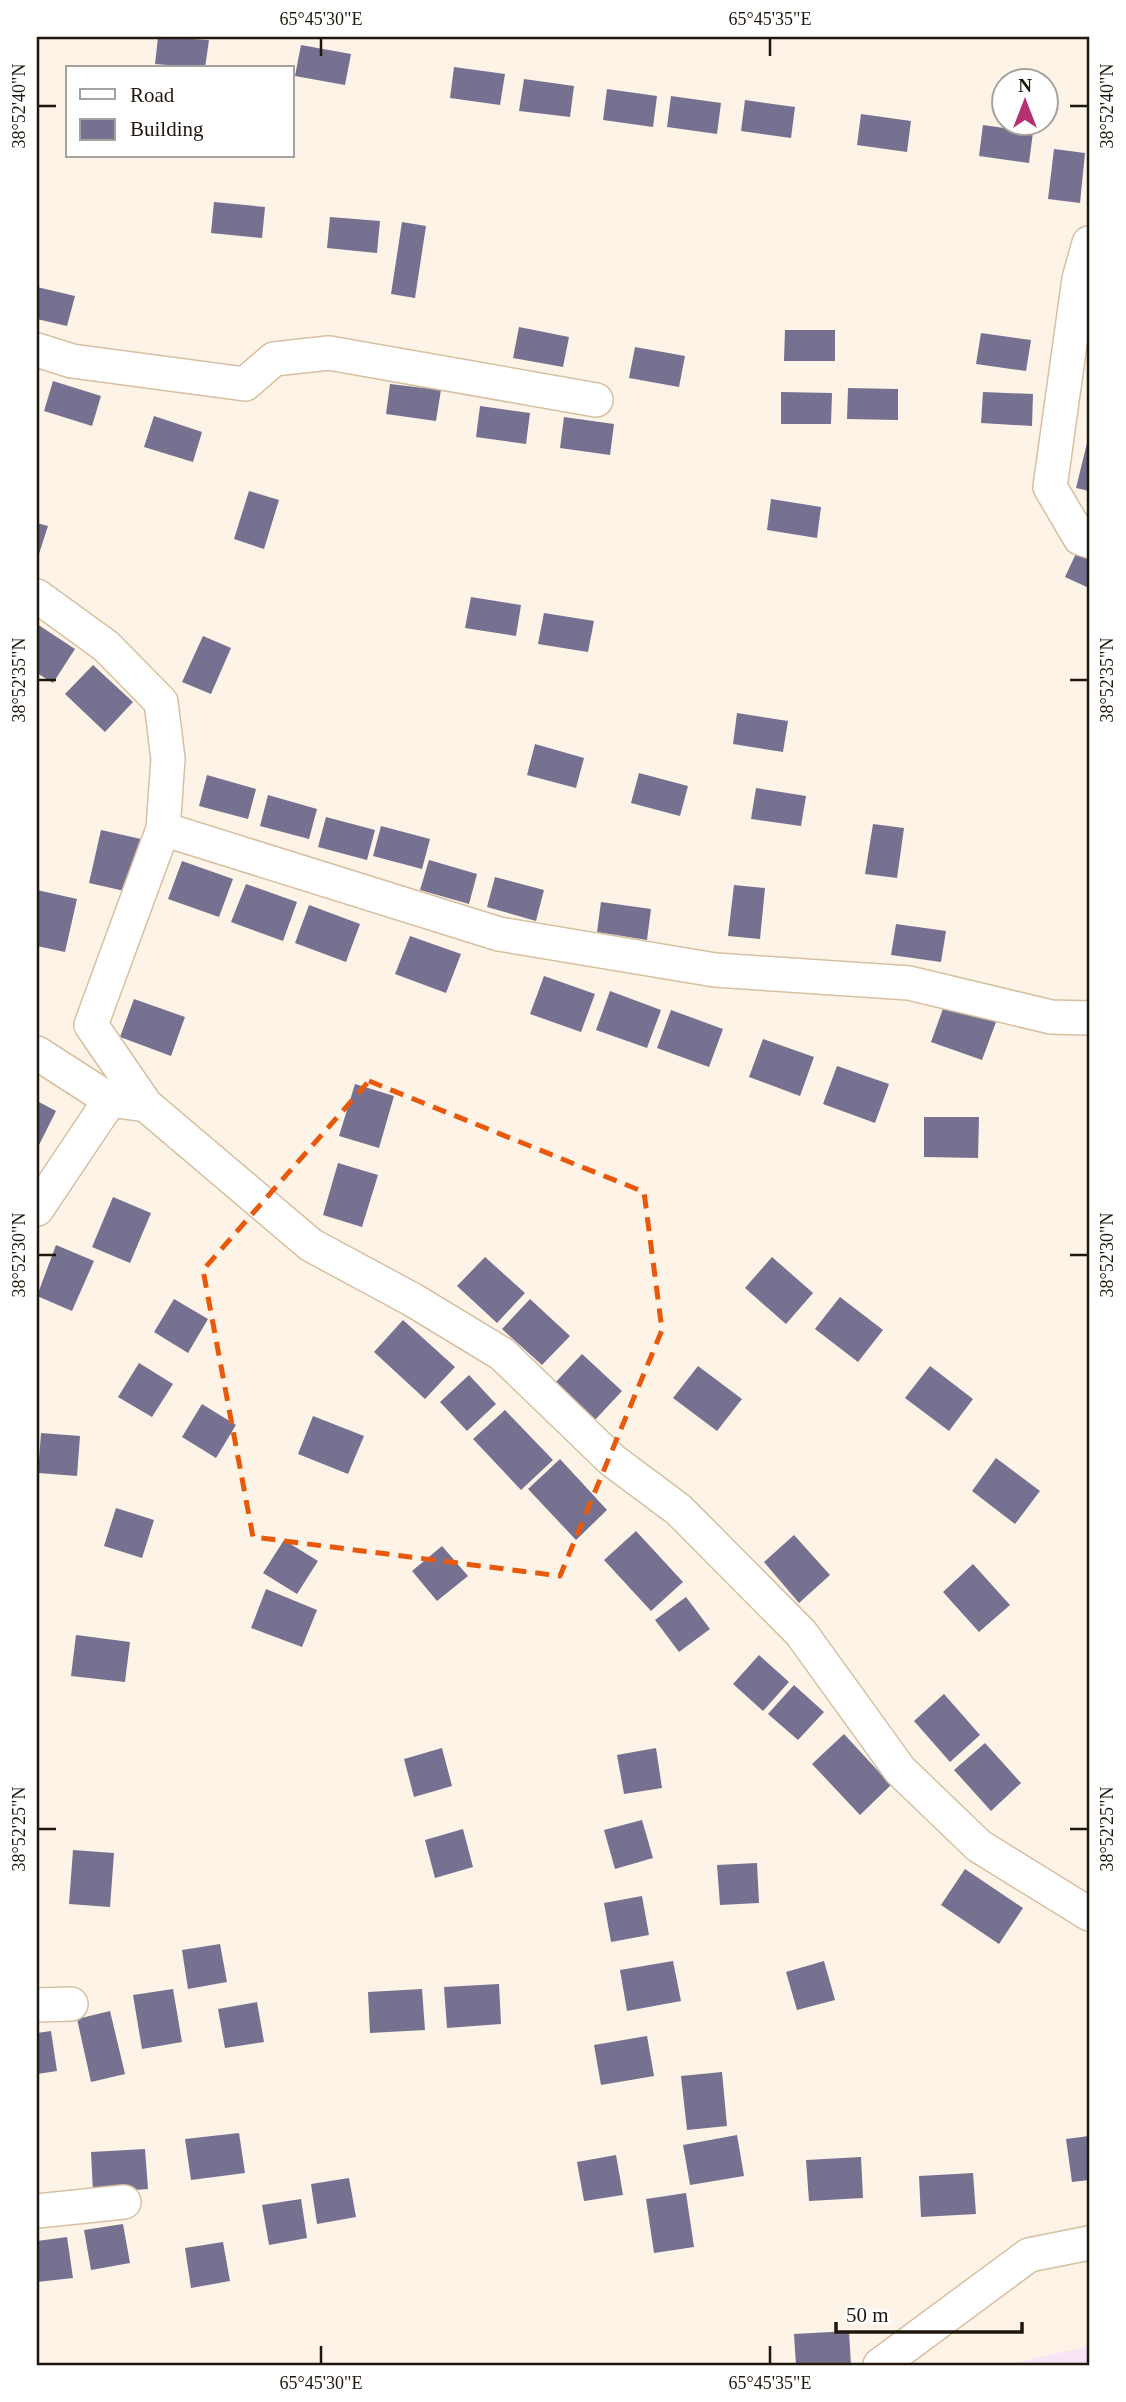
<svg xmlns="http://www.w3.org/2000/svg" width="1126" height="2402" viewBox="0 0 1126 2402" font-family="Georgia,serif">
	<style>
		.education { fill: #f7e4f4 }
		.building { fill: #767190 }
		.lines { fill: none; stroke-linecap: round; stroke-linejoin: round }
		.minor-casing { stroke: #d7c0a2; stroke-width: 36 }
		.minor { stroke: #fff; stroke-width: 33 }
		.marked { fill: none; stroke: #e8590c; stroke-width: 5; stroke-dasharray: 14 9; stroke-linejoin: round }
		.ticks { fill: none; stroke: #1f170c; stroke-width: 2.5 }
		.neatline { fill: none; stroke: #1f170c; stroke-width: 2.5 }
		.ticks-label { font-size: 18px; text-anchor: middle; fill: #1f170c }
	</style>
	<rect width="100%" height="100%" fill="#fdf3e7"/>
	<path class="education" d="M1089 2346V2365H1006Z"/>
	<path class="building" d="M158 37 209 40 205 68 155 64Z
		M301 45 351 54 345 85 295 76Z
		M454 67 505 74 500 105 450 98Z
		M524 79 574 86 570 117 519 111Z
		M607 89 657 96 653 127 603 120Z
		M671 96 721 103 717 134 667 127Z
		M745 100 795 107 791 138 741 131Z
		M861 114 911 121 907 152 857 145Z
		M983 125 1033 132 1029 163 979 156Z
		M1054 149 1085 153 1080 203 1048 199Z
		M214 202 265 207 262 238 211 233Z
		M330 217 380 221 377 253 327 248Z
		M402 222 426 226 415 298 391 294Z
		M37 287 75 296 67 326 37 319Z
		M519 327 569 337 563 367 513 358Z
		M785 330H835V361H784Z
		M981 333 1031 340 1026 371 976 364Z
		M635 347 685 356 679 387 629 378Z
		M53 381 101 396 92 426 44 411Z
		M390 384 441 390 436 421 386 414Z
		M848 388 898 389V420L847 419Z
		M781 392 832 393 831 424H781Z
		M983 392 1033 394 1032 426 981 423Z
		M480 406 530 413 526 444 476 437Z
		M154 416 202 432 193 462 144 447Z
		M564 417 614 424 610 455 560 448Z
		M1089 435V491L1076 488Z
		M249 491 279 500 264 549 234 539Z
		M771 499 821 507 817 538 767 530Z
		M37 523 48 526 37 560Z
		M1078 549 1089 554V588L1065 577Z
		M471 597 521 605 516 636 465 628Z
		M544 613 594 621 588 652 538 644Z
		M37 624 75 649 53 683 37 673Z
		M203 636 231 648 211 694 182 682Z
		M93 665 133 702 105 732 65 694Z
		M737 713 788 721 783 752 733 744Z
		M535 744 584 758 576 788 527 775Z
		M639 773 688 786 680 816 631 803Z
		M207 775 256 789 248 819 199 806Z
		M756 788 806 796 801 826 751 819Z
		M268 795 317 809 309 839 260 826Z
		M326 817 375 830 367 860 318 847Z
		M873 824 904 828 897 878 865 874Z
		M381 826 430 839 422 869 373 856Z
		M101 830 141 839 129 892 89 883Z
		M429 860 477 874 469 904 420 890Z
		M182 861 233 879 219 917 168 899Z
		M495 877 544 890 536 921 487 907Z
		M246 884 297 902 283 941 231 922Z
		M734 885 765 888 760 939 728 936Z
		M37 890 77 899 65 952 37 946Z
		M601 902 651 909 647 940 597 932Z
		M309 905 360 924 346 962 295 943Z
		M896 924 946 931 941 962 891 955Z
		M410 936 461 954 446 993 395 974Z
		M544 976 595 994 581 1032 530 1014Z
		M610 991 661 1010 647 1048 596 1030Z
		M134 999 185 1017 171 1056 120 1037Z
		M945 1003 996 1022 982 1060 931 1042Z
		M671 1010 723 1029 709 1067 657 1048Z
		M763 1039 814 1057 800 1096 749 1077Z
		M837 1066 889 1084 875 1123 823 1104Z
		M355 1084 394 1096 379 1148 339 1136Z
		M37 1101 56 1111 37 1149Z
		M924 1117H979L978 1158 924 1157Z
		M338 1163 378 1175 362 1227 323 1215Z
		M113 1197 151 1213 130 1263 92 1247Z
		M56 1245 94 1261 72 1311 37 1296Z
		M485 1257 525 1293 497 1323 457 1286Z
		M772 1257 813 1293 786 1324 745 1288Z
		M840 1297 883 1330 858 1362 815 1329Z
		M174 1299 208 1319 188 1353 154 1332Z
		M530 1299 570 1336 542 1365 502 1329Z
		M403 1320 455 1367 425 1399 374 1352Z
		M582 1354 622 1391 594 1421 554 1384Z
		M139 1363 173 1384 152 1417 118 1397Z
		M698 1366 742 1399 717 1431 673 1398Z
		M930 1366 973 1399 949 1431 905 1398Z
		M469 1375 496 1404 467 1431 440 1402Z
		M202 1404 236 1425 216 1458 182 1437Z
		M505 1410 553 1460 521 1490 473 1439Z
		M313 1416 364 1436 348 1474 298 1454Z
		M41 1433 80 1436 77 1476 38 1473Z
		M996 1458 1040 1491 1015 1524 972 1491Z
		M560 1459 607 1510 576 1540 528 1489Z
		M116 1508 154 1520 142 1558 104 1546Z
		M636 1531 683 1582 651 1611 604 1560Z
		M794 1535 830 1575 799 1603 764 1562Z
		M284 1540 318 1561 297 1594 263 1573Z
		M442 1546 468 1576 437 1601 412 1571Z
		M973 1564 1010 1605 979 1632 943 1592Z
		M266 1589 317 1610 302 1647 251 1628Z
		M686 1597 710 1629 679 1652 655 1620Z
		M76 1635 130 1642 125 1682 71 1676Z
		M759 1655 789 1682 763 1711 733 1684Z
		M794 1685 824 1712 798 1740 768 1714Z
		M944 1694 980 1735 950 1762 914 1721Z
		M844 1734 891 1785 860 1815 812 1764Z
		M985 1743 1021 1783 991 1811 954 1770Z
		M442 1748 452 1786 414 1797 404 1759Z
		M656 1748 662 1788 624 1794 617 1755Z
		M642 1820 653 1858 615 1869 604 1830Z
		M463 1829 473 1867 435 1878 425 1840Z
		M73 1850 114 1853 110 1907 69 1904Z
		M757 1863 759 1903 720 1905 717 1865Z
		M965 1869 1023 1908 999 1944 941 1905Z
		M642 1896 649 1935 611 1942 604 1903Z
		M220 1944 227 1982 188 1989 182 1950Z
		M673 1961 681 2001 627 2011 620 1970Z
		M824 1961 835 2000 797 2010 786 1972Z
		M499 1984 501 2024 447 2028 444 1987Z
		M173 1989 182 2042 142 2049 133 1995Z
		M422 1989 425 2030 370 2033 368 1992Z
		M257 2002 264 2042 225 2048 218 2009Z
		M110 2011 125 2074 91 2082 77 2019Z
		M51 2031 57 2071 37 2074V2033Z
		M647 2036 654 2076 601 2085 594 2045Z
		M722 2072 727 2126 687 2130 681 2076Z
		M239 2133 245 2173 191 2180 185 2139Z
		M737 2135 744 2176 690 2185 683 2145Z
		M1089 2136V2180L1072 2182 1066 2139Z
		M145 2149 148 2189 93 2193 91 2152Z
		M616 2155 623 2195 584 2201 577 2162Z
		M861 2157 863 2198 809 2201 806 2160Z
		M973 2173 976 2214 921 2217 919 2176Z
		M349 2178 356 2217 317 2224 311 2184Z
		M686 2193 694 2247 654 2253 646 2199Z
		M301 2199 307 2238 269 2245 262 2205Z
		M123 2224 130 2263 91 2270 84 2230Z
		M67 2237 73 2278 37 2282V2241Z
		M223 2242 230 2281 191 2288 185 2248Z
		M849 2331 851 2365H796L794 2334Z"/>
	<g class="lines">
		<g class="minor-casing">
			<path id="minor" d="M1089 243 1079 279 1050 487 1080 538 1089 541
				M37 350 72 361 245 384 274 359 329 353 596 400
				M37 596 106 646 161 702 168 759 163 829 91 1025 146 1105
				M163 829 499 934 715 970 909 983 1051 1017 1089 1018
				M37 1053 110 1100 146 1105 311 1245 413 1300 502 1354 612 1460 679 1510 801 1633 900 1770 979 1846 1089 1914
				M37 1209 110 1100
				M37 2005 71 2004
				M37 2211 124 2202
				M880 2365 1029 2255 1089 2243"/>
		</g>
		<use href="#minor" class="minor"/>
	</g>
	<path class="marked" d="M369 1081 644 1192 662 1330 560 1576 253 1537 203 1270Z"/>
	<path class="ticks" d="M321 38V56M770 38V56M38 106H56M1070 106H1088M38 680H56M1070 680H1088M38 1255H56M1070 1255H1088M38 1829H56M1070 1829H1088M321 2346V2364M770 2346V2364"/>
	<rect width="1126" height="2402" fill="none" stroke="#ffffff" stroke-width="77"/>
	<rect x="66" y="66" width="228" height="91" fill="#ffffff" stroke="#a5a29e" stroke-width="2"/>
	<rect x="80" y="89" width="35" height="10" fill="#ffffff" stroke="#a5a29e" stroke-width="2"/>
	<text x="130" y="102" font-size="21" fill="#1f170c">Road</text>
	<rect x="80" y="119" width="35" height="21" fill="#767190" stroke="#a5a29e" stroke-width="2"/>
	<text x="130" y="136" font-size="21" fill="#1f170c">Building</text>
	<g transform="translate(1025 102)"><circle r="33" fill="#ffffff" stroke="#a5a29e" stroke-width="2"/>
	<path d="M0-5L12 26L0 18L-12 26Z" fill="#b73070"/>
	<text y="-10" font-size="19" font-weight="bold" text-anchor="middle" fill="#1f170c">N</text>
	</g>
	<path d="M836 2322v10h186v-10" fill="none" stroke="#1f170c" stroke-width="3.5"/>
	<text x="846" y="2322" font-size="21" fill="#1f170c" stroke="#ffffff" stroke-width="5" paint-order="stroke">50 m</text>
	<rect x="38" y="38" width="1050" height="2326" class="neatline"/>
	<g class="ticks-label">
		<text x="321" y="25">65°45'30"E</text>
		<text x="770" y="25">65°45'35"E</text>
		<text transform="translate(19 106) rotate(-90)" y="6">38°52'40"N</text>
		<text transform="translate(1107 106) rotate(-90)" y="6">38°52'40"N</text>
		<text transform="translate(19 680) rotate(-90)" y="6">38°52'35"N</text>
		<text transform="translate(1107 680) rotate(-90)" y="6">38°52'35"N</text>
		<text transform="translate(19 1255) rotate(-90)" y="6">38°52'30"N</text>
		<text transform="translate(1107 1255) rotate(-90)" y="6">38°52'30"N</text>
		<text transform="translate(19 1829) rotate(-90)" y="6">38°52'25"N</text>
		<text transform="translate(1107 1829) rotate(-90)" y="6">38°52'25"N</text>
		<text x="321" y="2389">65°45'30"E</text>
		<text x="770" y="2389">65°45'35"E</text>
	</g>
</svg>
